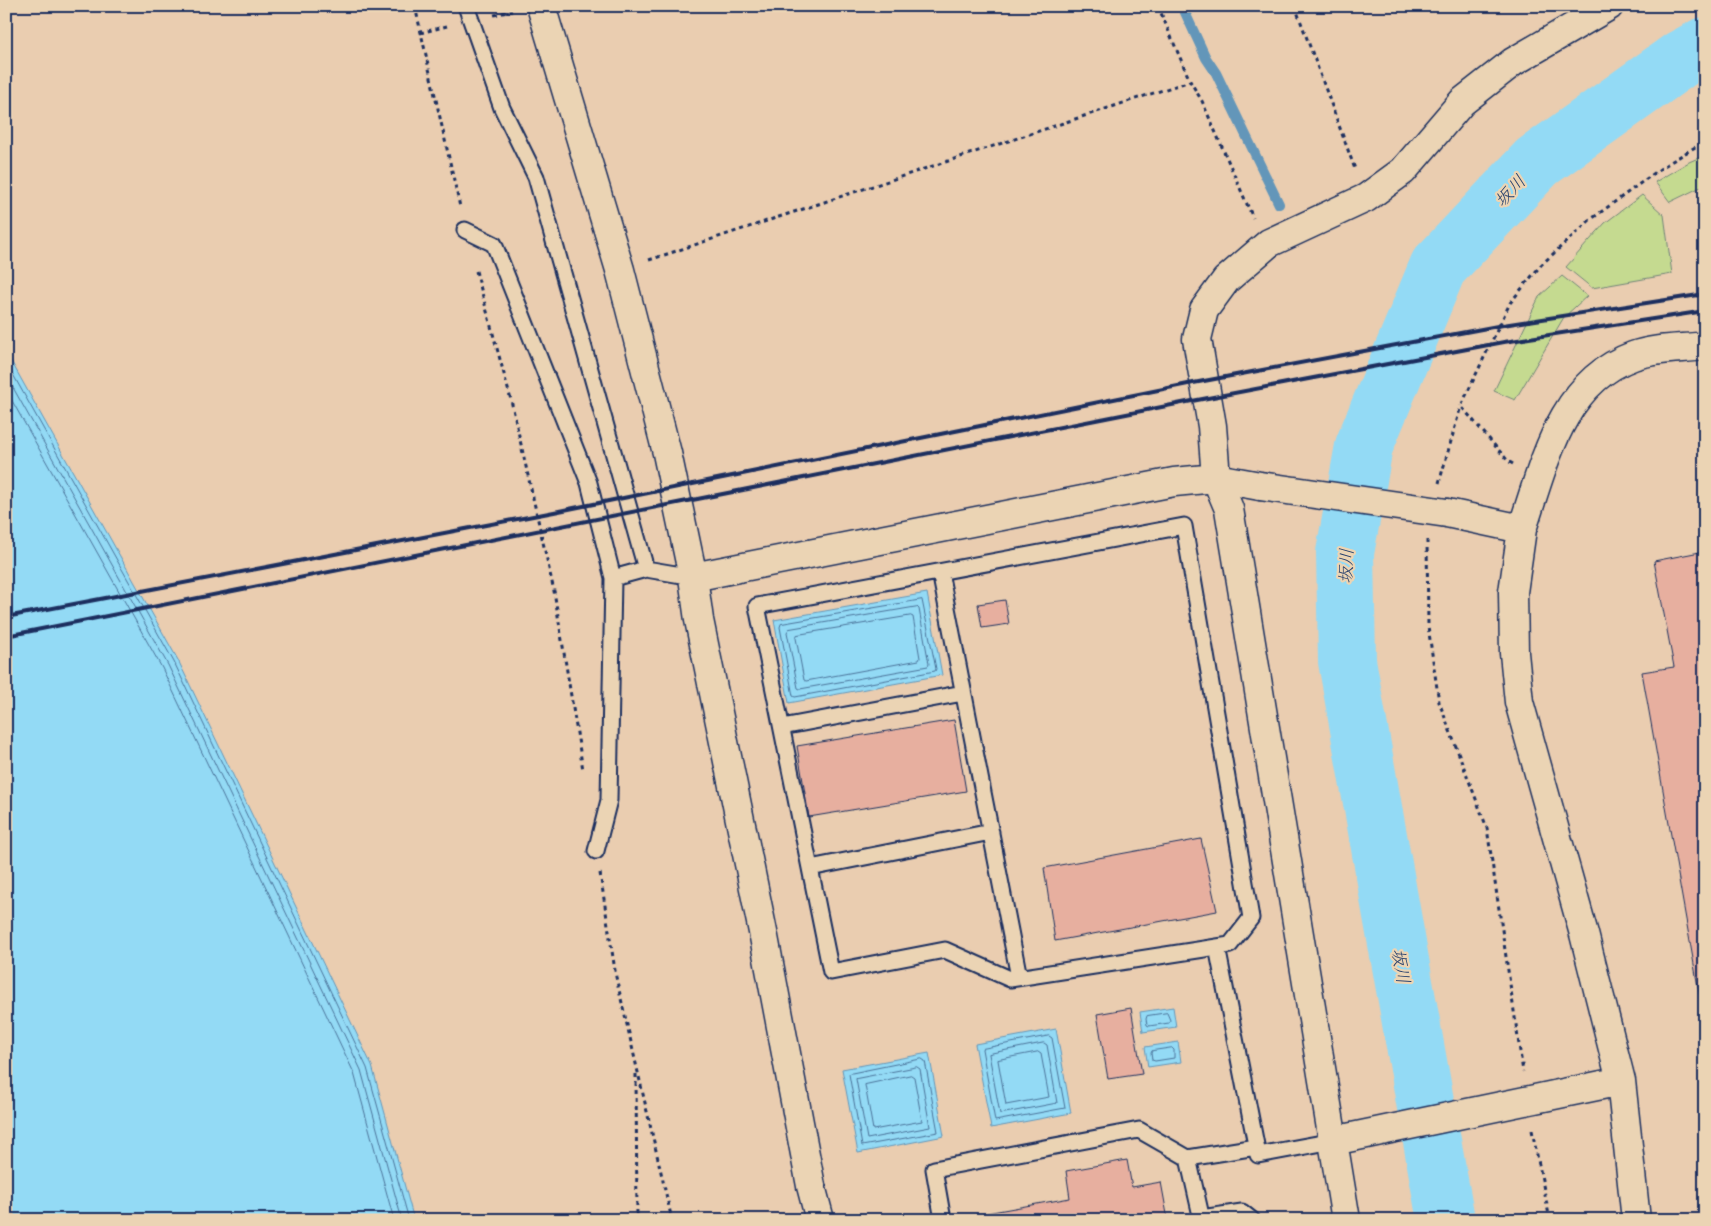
<svg xmlns="http://www.w3.org/2000/svg" width="1711" height="1226" viewBox="0 0 1711 1226" font-family="'Balsamiq Sans','Klee One',sans-serif">
	<style>
		.green { fill: #c5da90; stroke: #708477 }
		.water { fill: #93daf5; stroke: #6396b9 }
		.lines { fill: none; stroke-linecap: round; stroke-linejoin: round }
		.shore { stroke: #4b739a; stroke-width: 1 }
		.stream { stroke: #6396b9; stroke-width: 10 }
		.river { stroke: #93daf5; stroke-width: 58 }
		.building { fill: #e7af9f; stroke: #1b2f5e }
		.lane-casing { stroke: #1b2f5e; stroke-width: 19 }
		.street-casing { stroke: #1b2f5e; stroke-width: 31 }
		.path { stroke: #1b2f5e; stroke-width: 3; stroke-dasharray: 4 4; stroke-linecap: butt }
		.lane { stroke: #ebd4b4; stroke-width: 15 }
		.street { stroke: #ebd4b4; stroke-width: 28 }
		.rail { stroke: #1b2f5e; stroke-width: 4 }
		.street-bridge-casing { stroke: #1b2f5e; stroke-width: 31; stroke-linecap: butt }
		.street-bridge { stroke: #ebd4b4; stroke-width: 28 }
		.labels { text-anchor: middle; stroke-width: 4.5; stroke-linejoin: round; paint-order: stroke }
		.water-label { font-size: 18px; font-style: italic; fill: #27406d; stroke: #ebd4b4 }
	</style>
	<rect width="100%" height="100%" fill="#eacdb0"/>
	<filter id="ink" filterUnits="userSpaceOnUse"><feTurbulence type="fractalNoise" baseFrequency=".02" numOctaves="2"/><feDisplacementMap in="SourceGraphic" scale="10" xChannelSelector="R" yChannelSelector="G"/><feConvolveMatrix kernelMatrix="1 2 1 2 8 2 1 2 1" color-interpolation-filters="sRGB"/></filter>
	<g filter="url(#ink)">
		<path class="green" d="M1705 155V185L1670 202 1655 182 1689 162Z
			M1642 195 1664 215 1672 274 1592 288 1566 267 1605 223Z
			M1562 276 1587 296 1564 317 1515 400 1494 391 1539 297Z"/>
		<path class="water" d="M6 352 178 660 372 1066 414 1220H6Z
			M927 593 942 675 789 703 774 620Z
			M1173 1007 1176 1027 1143 1032 1140 1012Z
			M1056 1029 1071 1113 991 1128 975 1044Z
			M1178 1042 1181 1062 1148 1067 1145 1047Z
			M929 1053 944 1136 858 1153 842 1069Z"/>
		<g class="lines">
			<path class="shore" d="M6 362 174 662 367 1068 409 1220
				M6 375 168 665 361 1070 402 1220
				M6 390 162 668 354 1073 394 1220
				M922 600 936 669 935 671 795 697 793 696 780 627 781 624Z
				M917 607 919 609 929 664 928 666 800 689 798 688 787 632 789 629Z
				M911 616 913 617 920 658 919 660 806 681 804 680 796 638 797 635Z
				M1167 1013 1170 1020 1169 1023 1149 1026 1147 1025 1146 1019 1147 1016Z
				M1049 1036 1052 1038 1065 1108 995 1121 982 1049Z
				M1044 1043 1047 1045 1057 1103 1000 1114 989 1054Z
				M1172 1048 1174 1050V1058L1155 1061 1152 1060 1151 1053 1152 1051Z
				M1038 1052 1041 1054 1049 1097 1006 1105 998 1060Z
				M922 1059 925 1061 938 1132 862 1146 849 1074Z
				M917 1067 920 1069 930 1127 867 1139 856 1079Z
				M911 1075 914 1077 922 1121 873 1130 865 1085Z"/>
			<path class="stream" d="M1182 6 1206 58 1216 73 1279 204"/>
			<path class="river" d="M1446 1220 1347 661 1345 553 1364 446 1438 267 1537 162 1681 59 1705 46"/>
		</g>
		<path class="building" d="M1705 551V1014L1703 1015 1642 672 1674 667 1654 561Z
			M1005 600 1009 624 982 628 978 604Z
			M954 720 966 791 809 817 797 746Z
			M1201 839 1217 911 1055 941 1044 868Z
			M1131 1008 1142 1074 1108 1079 1097 1014Z
			M1127 1160 1132 1187 1161 1182 1168 1220H971L970 1216 1070 1198 1066 1171Z"/>
		<g class="lines">
			<g class="lane-casing">
				<path id="lane" d="M466 6 502 108 536 177 646 569 613 578
					M465 230 494 244 589 483 613 578 609 800 596 851
					M1184 526 1251 918 1230 945 1010 979 945 950 831 972 757 606Z
					M646 569 693 577
					M940 572 1019 977
					M782 727 963 693
					M810 868 991 832
					M1217 947 1258 1155 1333 1141
					M1188 1158 1256 1147
					M1201 1218 1242 1212 1252 1220
					M943 1220 934 1169 1139 1130 1188 1158 1202 1220"/>
			</g>
			<g class="street-casing">
				<path id="street" d="M541 6 620 270 667 453 693 577 699 620 764 937 811 1186 820 1220
					M1447 513 1522 529C1544 464 1561 382 1633 356 1655 348 1682 349 1705 346
					M1522 529 1513 592 1514 653 1519 702 1584 934 1621 1081 1636 1220
					M693 577 1174 482 1216 478 1260 486
					M1333 1141 1621 1081
					M1346 1220 1229 509 1216 478 1212 426 1197 339 1204 310 1226 280 1269 243 1366 198 1403 171 1462 102 1513 62 1609 6"/>
			</g>
			<path class="path" d="M415 6 460 207
				M1158 6 1190 81 1202 101 1253 218
				M1295 6 1355 169
				M494 15 512 11
				M420 33 447 26
				M649 260 1190 81
				M476 271 511 400 554 591 583 770
				M1513 464 1508 461 1461 406 1510 303 1541 265 1590 220 1664 166 1705 141
				M1439 483 1461 406
				M1427 540 1428 626 1439 702 1487 828 1523 1072
				M600 873 616 977 672 1220
				M636 1074 637 1220
				M1532 1130 1550 1220"/>
			<use href="#lane" class="lane"/>
			<use href="#street" class="street"/>
			<path class="rail" d="M6 617 554 512 1188 384 1503 325 1705 294
				M6 636 1192 401 1504 342 1705 311"/>
			<g class="street-bridge-casing">
				<path id="street-bridge" d="M1260 486 1447 513"/>
			</g>
			<use href="#street-bridge" class="street-bridge"/>
		</g>
	</g>
	<g class="labels">
		<g class="water-label">
			<text transform="translate(1510 191) rotate(-47)" y="6">坂川</text>
			<text transform="translate(1346 566) rotate(-88)" y="6">坂川</text>
			<text transform="translate(1401 966) rotate(80)" y="6">坂川</text>
		</g>
	</g>
	<rect width="1711" height="1226" fill="none" stroke="#ebd4b4" stroke-width="25"/>
	<rect x="12" y="12" width="1686" height="1201" fill="none" stroke="#1b2f5e" stroke-width="2" filter="url(#ink)"/>
</svg>
